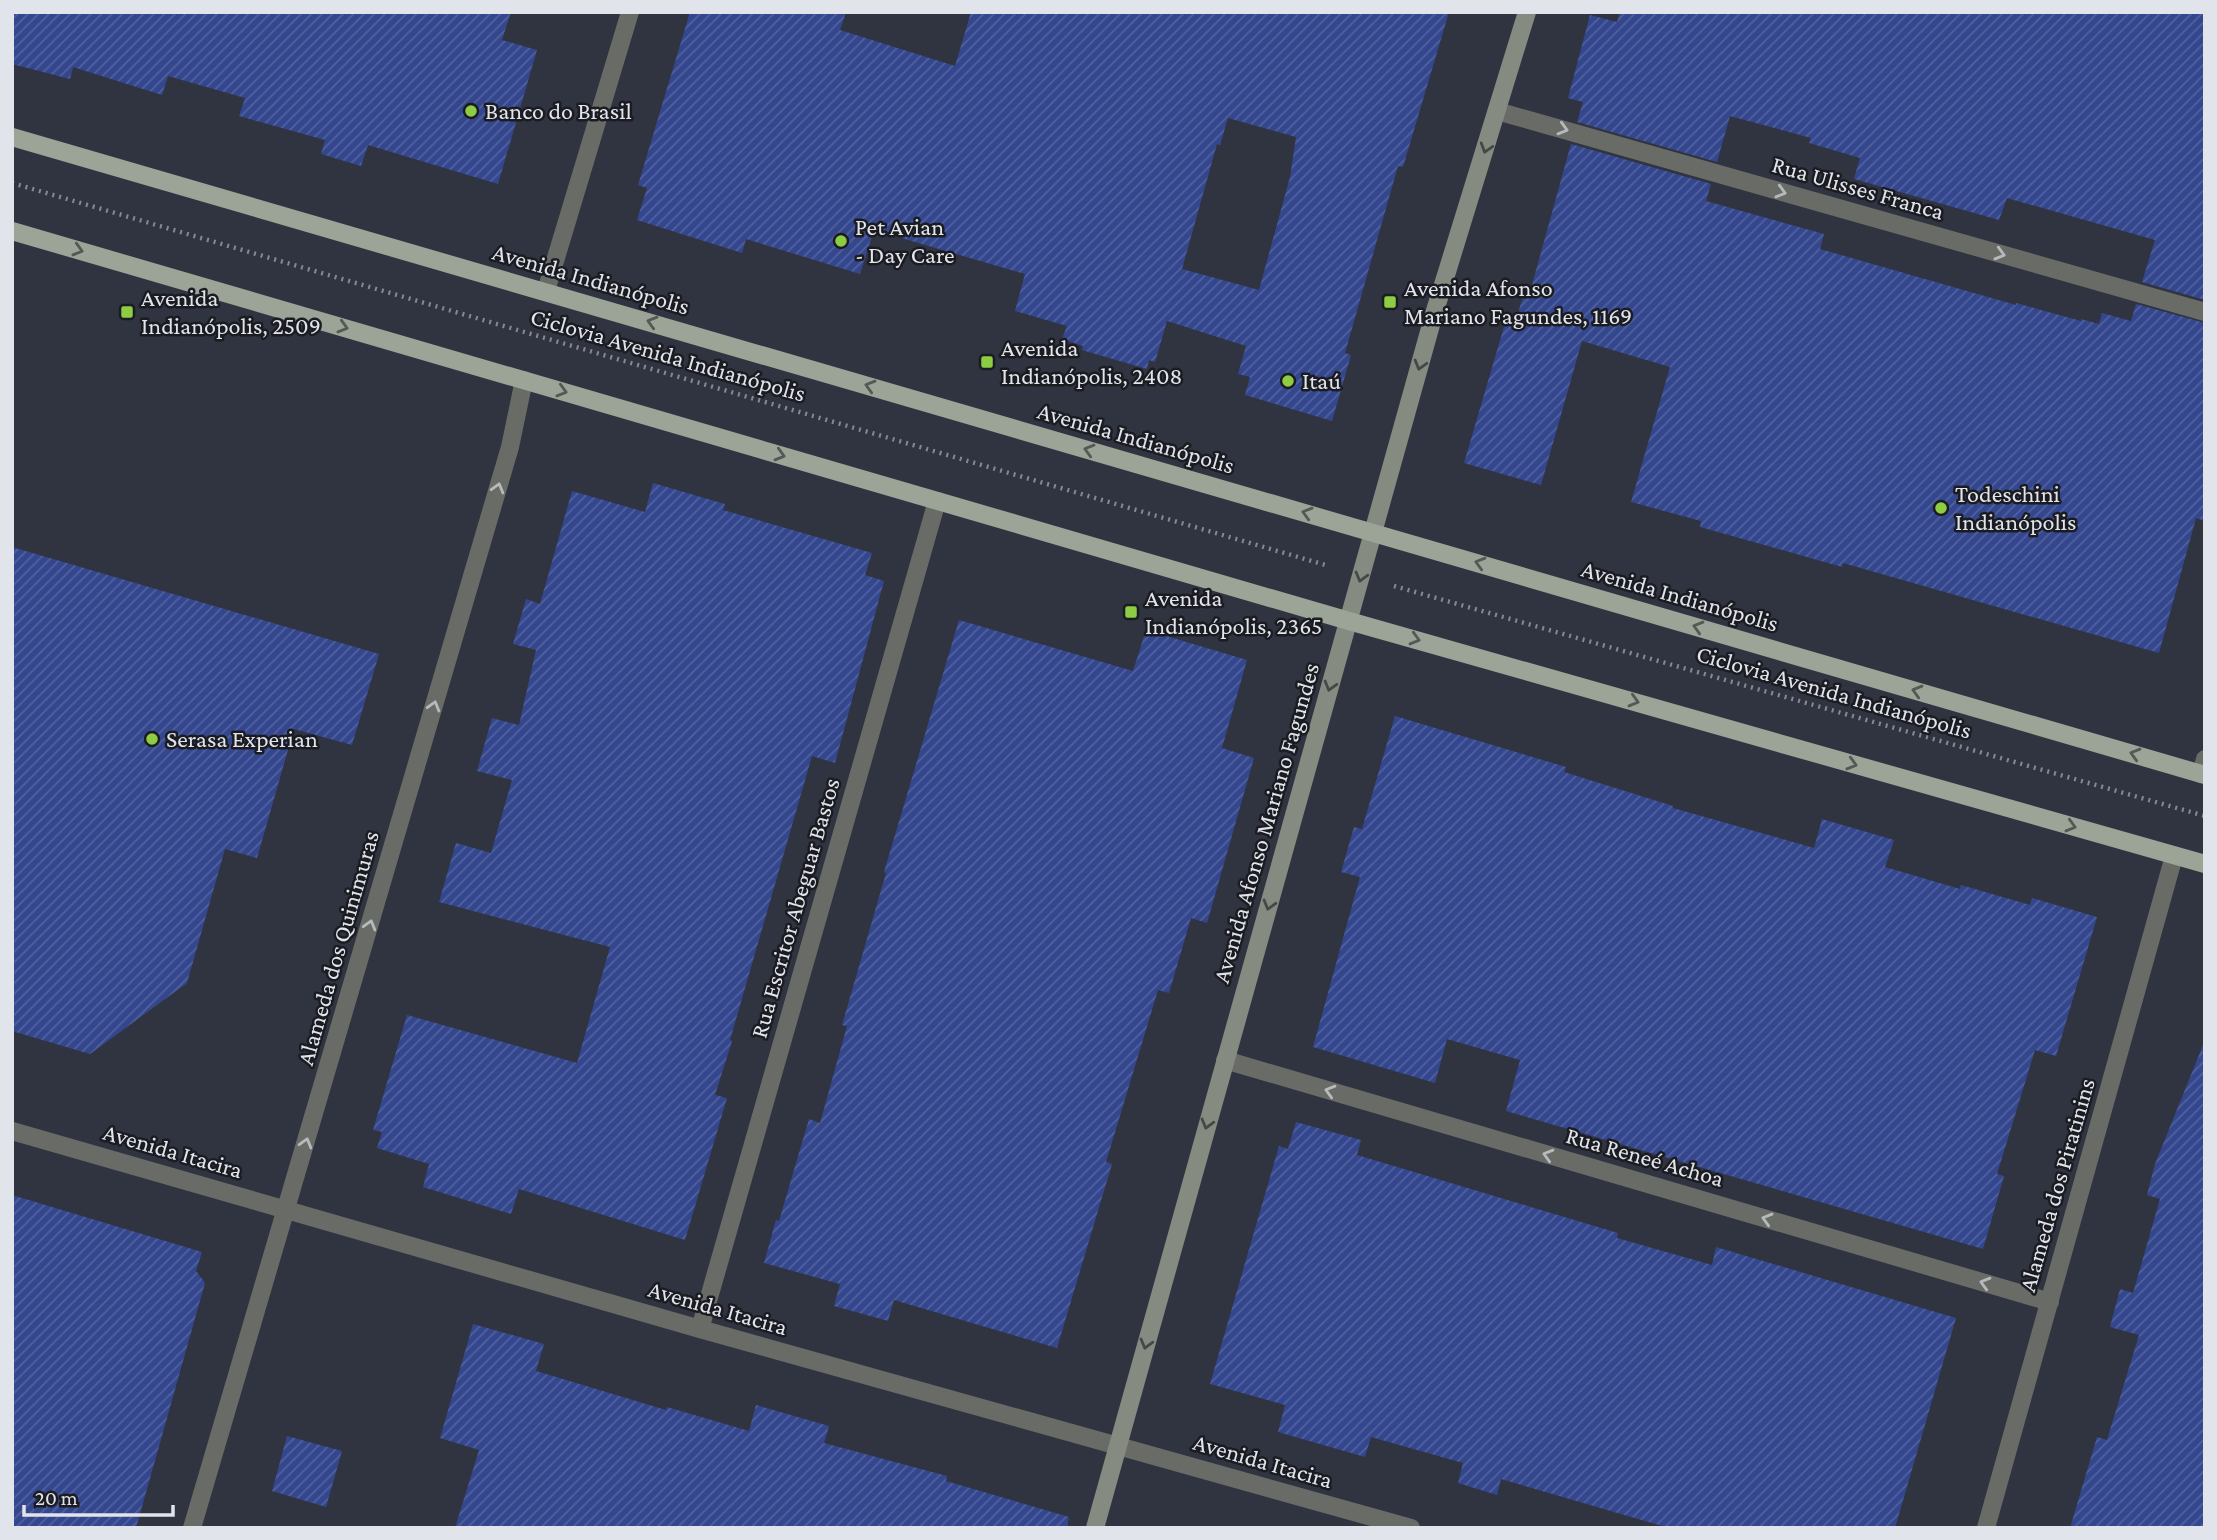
<svg xmlns="http://www.w3.org/2000/svg" width="2217" height="1540" viewBox="0 0 2217 1540" font-family="'Crimson Pro',serif">
	<style>
		.building { fill: url(#building-hatch); fill-rule: evenodd }
		.lines { fill: none; stroke-linecap: round; stroke-linejoin: round }
		.path { stroke: #868993; stroke-width: 4.5; stroke-dasharray: 2 5; stroke-linecap: butt }
		.street { stroke: #696c66; stroke-width: 18 }
		.secondary { stroke: #868b82; stroke-width: 18 }
		.primary { stroke: #9ca397; stroke-width: 18 }
		.oneway { stroke: #b7babc }
		.oneway2 { stroke: #454848 }
		.oneway3 { stroke: #545956 }
		.poi-dot { fill: #8ecd43; stroke: #1a1c21; stroke-width: 2.5 }
		.labels { text-anchor: middle; stroke-width: 5; stroke-linejoin: round; paint-order: stroke }
		.poi-label { font-size: 24px; fill: #e1e4eb; stroke: #1a1c21; text-anchor: start }
		.street-label { font-size: 24px; fill: #e1e4eb; stroke: #1a1c21 }
	</style>
	<defs>
		<pattern id="building-hatch" width="6" height="6" patternUnits="userSpaceOnUse" patternTransform="scale(1.75)"><rect width="6" height="6" fill="#34478e"/><path d="M-1 1l2-2M0 6l6-6M5 7l2-2" fill="none" stroke="#51619e"/></pattern>
	</defs>
	<rect width="100%" height="100%" fill="#303440"/>
	<path class="building" d="M12 12H511L502 40 537 50 498 184 368 145 361 166 321 154 325 140 239 116 245 98 168 76 162 95 73 67 70 79 12 64Z
		M690 12H846L840 30 955 66 971 12H1449L1403 167 1398 166 1345 353 1351 355 1332 421 1245 395 1250 377 1238 374 1246 346 1167 321 1155 362 1149 360 1147 369 1082 350 1083 346 1062 339 1067 326 1015 311 1025 274 874 230 860 274 746 239 742 253 637 220 647 188 638 185ZM1228 118 1296 137 1290 177 1259 290 1182 269 1217 144 1220 145Z
		M1620 12H2205V300L2142 282 2155 240 2007 198 1999 220 1854 179 1860 158 1809 143 1811 138 1730 116 1717 162 1577 122 1583 102 1568 98 1590 15 1617 22Z
		M1571 144 1711 184 1706 201 1824 234 1820 249 2016 305V303L2081 321V319L2099 324 2102 313 2131 321 2136 304 2205 323V521L2196 518 2159 653 1857 567 1843 563 1842 567 1775 548 1700 527 1701 521 1631 502 1670 367 1582 341 1541 485 1464 463 1506 320 1515 322 1525 291 1530 292Z
		M653 483 725 504 723 510 872 553 865 575 884 581 835 763 812 756 730 1040 732 1041 715 1095 727 1098 685 1240 519 1189 511 1214 423 1187 429 1164 377 1148 382 1132 373 1130 407 1015 577 1063 610 947 439 902 456 843 491 853 512 780 477 771 492 718 519 725 536 650 513 644 526 599 540 604 572 491 645 512Z
		M12 547 379 654 352 745 294 729 257 858 225 849 187 983 90 1054 12 1031Z
		M959 620 1133 671 1146 630 1247 660 1222 748 1254 758 1207 923 1191 918 1169 993 1158 990 1106 1162 1112 1164 1057 1348 894 1300 888 1321 834 1306 840 1284 764 1263 776 1220 779 1221 809 1119 820 1123 847 1026 842 1025 886 873 884 872Z
		M1395 716 1566 767 1564 772 1673 806V808L1814 848 1822 819 1894 840 1885 867 1960 889 1961 885 2030 905 2032 898 2097 917 2056 1056 2035 1050 1997 1174 2004 1176 1983 1249 1506 1111 1520 1060 1447 1039 1435 1083 1313 1047 1360 877 1341 872 1354 827 1362 829Z
		M2203 1045 2205 1046V1528H2070L2097 1437 2107 1440 2139 1335 2110 1327 2120 1289 2133 1293 2160 1199 2147 1195 2155 1164Z
		M1296 1122 1361 1140 1357 1155 1618 1233 1617 1238 1712 1265 1716 1247 1956 1318 1895 1528H1669L1501 1479 1497 1495 1458 1483 1463 1463 1371 1437 1365 1457 1278 1432 1285 1405 1210 1384 1279 1146 1288 1149Z
		M12 1195 202 1252 196 1271 205 1283 136 1528H12Z
		M473 1324 544 1344 536 1371 666 1410 667 1407 749 1431 756 1405 829 1426 824 1443 947 1476 946 1481 1069 1517 1067 1528H455L479 1450 440 1438Z
		M287 1436 342 1451 326 1507 272 1491Z"/>
	<g class="lines">
		<path class="path" d="M12 183 1329 566
			M1394 586 2205 816"/>
		<path class="street" d="M1497 111 2205 312
			M546 291 630 12
			M2201 774 2205 759
			M1225 1060 2050 1302
			M12 1131 700 1329 1411 1528
			M700 1329 937 501
			M192 1528 510 447 524 380
			M1986 1528 2174 856"/>
		<path class="secondary" d="M1095 1528 1434 314 1527 12"/>
		<path class="primary" d="M12 137 2205 775
			M12 231 1349 621 2205 864"/>
	</g>
	<defs><path id="oneway-chevron" d="M-2-3.5L2.5 0L-2 3.5" fill="none" stroke-width="1.6" stroke-linecap="round" stroke-linejoin="round" transform="scale(1.75)"/></defs>
	<g class="oneway">
		<use href="#oneway-chevron" transform="translate(1563 129) rotate(16)"/>
		<use href="#oneway-chevron" transform="translate(1781 192) rotate(16)"/>
		<use href="#oneway-chevron" transform="translate(2000 254) rotate(16)"/>
		<use href="#oneway-chevron" transform="translate(498 488) rotate(-74)"/>
		<use href="#oneway-chevron" transform="translate(434 706) rotate(-74)"/>
		<use href="#oneway-chevron" transform="translate(370 925) rotate(-74)"/>
		<use href="#oneway-chevron" transform="translate(1330 1091) rotate(-164)"/>
		<use href="#oneway-chevron" transform="translate(306 1143) rotate(-74)"/>
		<use href="#oneway-chevron" transform="translate(1548 1155) rotate(-164)"/>
		<use href="#oneway-chevron" transform="translate(1767 1219) rotate(-164)"/>
		<use href="#oneway-chevron" transform="translate(1985 1283) rotate(-164)"/>
	</g>
	<g class="oneway2">
		<use href="#oneway-chevron" transform="translate(1486 148) rotate(107)"/>
		<use href="#oneway-chevron" transform="translate(1420 365) rotate(106)"/>
		<use href="#oneway-chevron" transform="translate(1361 577) rotate(105)"/>
		<use href="#oneway-chevron" transform="translate(1330 686) rotate(106)"/>
		<use href="#oneway-chevron" transform="translate(1269 905) rotate(106)"/>
		<use href="#oneway-chevron" transform="translate(1207 1124) rotate(105)"/>
		<use href="#oneway-chevron" transform="translate(1146 1344) rotate(105)"/>
	</g>
	<g class="oneway3">
		<use href="#oneway-chevron" transform="translate(78 250) rotate(16)"/>
		<use href="#oneway-chevron" transform="translate(652 322) rotate(-164)"/>
		<use href="#oneway-chevron" transform="translate(343 327) rotate(16)"/>
		<use href="#oneway-chevron" transform="translate(870 386) rotate(-164)"/>
		<use href="#oneway-chevron" transform="translate(562 391) rotate(16)"/>
		<use href="#oneway-chevron" transform="translate(1089 450) rotate(-164)"/>
		<use href="#oneway-chevron" transform="translate(780 455) rotate(16)"/>
		<use href="#oneway-chevron" transform="translate(1307 513) rotate(-164)"/>
		<use href="#oneway-chevron" transform="translate(1480 563) rotate(-164)"/>
		<use href="#oneway-chevron" transform="translate(1698 627) rotate(-164)"/>
		<use href="#oneway-chevron" transform="translate(1415 639) rotate(16)"/>
		<use href="#oneway-chevron" transform="translate(1917 691) rotate(-164)"/>
		<use href="#oneway-chevron" transform="translate(1634 701) rotate(16)"/>
		<use href="#oneway-chevron" transform="translate(2135 754) rotate(-164)"/>
		<use href="#oneway-chevron" transform="translate(1852 764) rotate(16)"/>
		<use href="#oneway-chevron" transform="translate(2071 826) rotate(16)"/>
	</g>
	<g class="poi-dot">
		<circle cx="471" cy="111" r="7"/>
		<circle cx="841" cy="241" r="7"/>
		<rect x="1383" y="295" width="14" height="14" rx="3.5"/>
		<rect x="120" y="305" width="14" height="14" rx="3.5"/>
		<rect x="980" y="355" width="14" height="14" rx="3.5"/>
		<circle cx="1288" cy="381" r="7"/>
		<circle cx="1941" cy="508" r="7"/>
		<rect x="1124" y="605" width="14" height="14" rx="3.5"/>
		<circle cx="152" cy="739" r="7"/>
	</g>
	<g class="labels">
		<g class="poi-label">
			<text x="485" y="119">Banco do Brasil</text>
			<text x="855" y="235">Pet Avian<tspan x="855" dy="28">- Day Care</tspan></text>
			<text x="1404" y="296">Avenida Afonso<tspan x="1404" dy="28">Mariano Fagundes, 1169</tspan></text>
			<text x="141" y="306">Avenida<tspan x="141" dy="28">Indianópolis, 2509</tspan></text>
			<text x="1001" y="356">Avenida<tspan x="1001" dy="28">Indianópolis, 2408</tspan></text>
			<text x="1302" y="389">Itaú</text>
			<text x="1955" y="502">Todeschini<tspan x="1955" dy="28">Indianópolis</tspan></text>
			<text x="1145" y="606">Avenida<tspan x="1145" dy="28">Indianópolis, 2365</tspan></text>
			<text x="166" y="747">Serasa Experian</text>
		</g>
		<g class="street-label">
			<text transform="translate(1858 188) rotate(16)" y="8">Rua Ulisses Franca</text>
			<text transform="translate(591 279) rotate(16)" y="8">Avenida Indianópolis</text>
			<text transform="translate(668 355) rotate(16)" y="8">Ciclovia Avenida Indianópolis</text>
			<text transform="translate(1136 438) rotate(16)" y="8">Avenida Indianópolis</text>
			<text transform="translate(1680 596) rotate(16)" y="8">Avenida Indianópolis</text>
			<text transform="translate(1834 692) rotate(16)" y="8">Ciclovia Avenida Indianópolis</text>
			<text transform="translate(1266 823) rotate(-74)" y="8">Avenida Afonso Mariano Fagundes</text>
			<text transform="translate(795 908) rotate(-74)" y="8">Rua Escritor Abeguar Bastos</text>
			<text transform="translate(338 948) rotate(-74)" y="8">Alameda dos Quinimuras</text>
			<text transform="translate(173 1151) rotate(16)" y="8">Avenida Itacira</text>
			<text transform="translate(1645 1157) rotate(16)" y="8">Rua Reneé Achoa</text>
			<text transform="translate(2057 1185) rotate(-74)" y="8">Alameda dos Piratinins</text>
			<text transform="translate(718 1308) rotate(16)" y="8">Avenida Itacira</text>
			<text transform="translate(1263 1461) rotate(16)" y="8">Avenida Itacira</text>
		</g>
	</g>
	<rect width="2217" height="1540" fill="none" stroke="#e1e4eb" stroke-width="28"/>
	<path d="M24 1505v10h149v-10" fill="none" stroke="#e1e4eb" stroke-width="3.5"/>
	<text x="35" y="1505" font-size="21" fill="#e1e4eb" stroke="#1a1c21" stroke-width="5" paint-order="stroke">20 m</text>
</svg>
